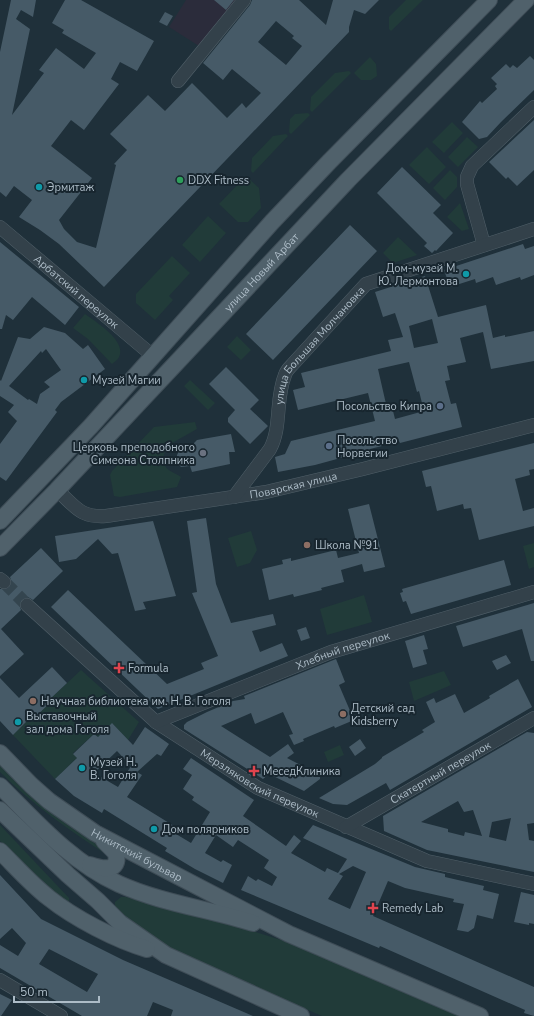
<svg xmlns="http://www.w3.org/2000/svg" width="534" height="1016" viewBox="0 0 534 1016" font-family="'Nunito Sans',sans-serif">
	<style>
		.medical { fill: #2b2c3b }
		.green { fill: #213b39 }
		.building { fill: #465a67; fill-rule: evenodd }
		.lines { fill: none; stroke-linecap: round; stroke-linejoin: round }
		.minor-tunnel { stroke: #34454f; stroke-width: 13; stroke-dasharray: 13 6; stroke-linecap: butt }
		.minor-casing { stroke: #505f68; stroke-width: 14 }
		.major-casing { stroke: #3f4d57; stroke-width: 18 }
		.minor { stroke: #33414a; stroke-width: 13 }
		.major { stroke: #50616b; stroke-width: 16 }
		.leisure-dot { fill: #2e9e5b; stroke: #18262f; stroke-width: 1.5 }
		.culture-dot { fill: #0f9aa8; stroke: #18262f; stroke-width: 1.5 }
		.service-dot { fill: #5c6f8a; stroke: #18262f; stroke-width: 1.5 }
		.worship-dot { fill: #6b7280; stroke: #18262f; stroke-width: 1.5 }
		.education-dot { fill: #8d6e63; stroke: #18262f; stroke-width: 1.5 }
		.health-dot { fill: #e0444e; stroke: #18262f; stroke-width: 1.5 }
		.labels { text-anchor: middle; stroke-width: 4; stroke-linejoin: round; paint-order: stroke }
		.poi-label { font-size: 11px; fill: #adbcc7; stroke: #18262f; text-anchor: start }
		.street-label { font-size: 11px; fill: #adbcc7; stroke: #18262f }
	</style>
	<rect width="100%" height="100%" fill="#1f303a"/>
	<path class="medical" d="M186 0H236L199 46 169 27Z"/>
	<path class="green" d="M406 0H423L391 31 389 29V17Z
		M370 57 376 64 377 76 371 80H361L354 73Z
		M349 71 351 73 312 112 310 110 311 97 335 73Z
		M308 113 310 115 291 134 289 132 290 119 295 114Z
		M452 122 463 133 444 153 432 142Z
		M286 134 288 136 253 173 251 171 252 158 273 136Z
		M467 137 478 147 458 167 448 157Z
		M427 147 446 167 429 184 409 165Z
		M450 170 457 177V187L445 200 433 188Z
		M246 176 259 188 261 208 248 222H238L219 204Z
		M460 203 469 229 462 231 447 217Z
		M208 216 226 233 200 262 182 245Z
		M398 237 417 255 393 263 383 253Z
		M172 256 190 273 169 296 173 300 155 320 136 303V294Z
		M85 314C96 322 127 341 119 357 118 360 114 362 112 364L88 339 73 328Z
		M237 336 251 350 241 360 227 347Z
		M190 380 215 403 208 410 184 386Z
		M195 422 197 429 172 443C166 447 160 459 165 466 168 471 177 474 181 477L177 487 120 497 114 496 110 475 112 471 154 427Z
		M251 531 257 550 250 563 237 567 228 538Z
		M534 543V567L529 569 523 546Z
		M364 595 372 622 327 635 320 609Z
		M81 670 139 722 128 740 113 724 98 737 94 734 73 753 77 758 55 779 13 735 30 718 32 720 51 702 49 700Z
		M444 671 451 685 414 701 409 682Z
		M340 745 344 755 328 762 324 752Z
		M0 762 92 838 107 855C69 830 32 804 0 772Z
		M0 825 69 898V901L68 902 63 899 35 877 0 841Z
		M121 897H126L236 926 294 944 460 1016H322L234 978 159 943 141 931 115 908V902Z"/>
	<path class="building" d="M11 0H36L33 17 21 10 16 19 30 29 12 115 44 73 39 70 56 48 84 69 96 53 62 33 64 30 52 23 65 0H81L154 41 137 71 120 62 111 79 119 84 84 130 71 120 51 146 92 178 59 220 64 229 77 242 96 248 116 165 114 164 127 150 110 134 148 95 165 111 192 83 227 118 242 103 246 108 261 93 232 69 223 80 203 63 250 5 252 0H299L326 25 333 0H379L365 14 354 10 349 27V32L104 287 59 244 40 230 19 217 32 200 14 186 6 197 0 192V52ZM276 21 294 36 292 38 302 46 286 65 258 42Z
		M214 0H234L226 10Z
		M165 12 173 16 167 26 159 22Z
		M530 56 534 60V90L501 122 487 137 479 139 462 122 480 101 482 103 497 89 495 86 497 84 491 78 506 64 510 68 513 65 517 68Z
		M534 120V170L517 186 508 177 506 179 489 162Z
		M402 167 441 205 433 213 453 233 436 251 435 250 432 253 424 246 427 243 377 193Z
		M350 225 377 251 273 360 246 334Z
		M0 242 79 307 65 325 32 297 13 320 6 315 2 329H0Z
		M523 244 525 249 534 246V275L521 280 520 277 496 285 493 277 476 283 475 279 450 287 444 270Z
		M425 276 438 317 486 305 493 338 505 335V337L534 331V361L491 369 483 332 460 338 466 362 447 366 450 380 445 381 451 404 456 403 462 427 400 443 399 441 382 445V446L370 449V450L315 465 278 472 275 457 285 454 291 441 375 421 368 393 298 410 293 390 305 387 301 373 391 351 388 340 403 337 395 313 383 317 375 292ZM432 319 438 343 414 348 409 326ZM409 362 417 392 419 391 424 411 395 419 391 403 386 404 378 369Z
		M44 327 65 333 83 349 88 345 105 369 61 402 55 410 57 412 6 481 0 477V444L17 421 8 412 14 405 0 396V380L1 381 18 337 30 339ZM46 349 61 370 44 382 50 387 40 394 37 404 29 399 28 400 9 386 41 351 42 353Z
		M226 367 259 400 250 409 268 426 250 444 228 422V418L235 410 209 384Z
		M231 434 235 452H229L230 464 192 472 190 466 181 467 177 463V455L179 451 194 447V443L197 440Z
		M534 443V469L529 470 530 475 515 479 523 511 534 508V526L479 540 471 508 464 509 463 504 437 511 431 486 426 487 422 471Z
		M369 504 385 567 364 572 362 564 341 570 344 582 321 588 322 590 294 597 293 594 269 600 262 569 283 564 282 560 291 558V561L336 550 338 558 359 553 348 509Z
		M206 518 216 584 231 623 273 614 276 625 252 631 260 652 282 643 288 656 158 709 51 607 68 590 167 684 204 669 201 663 218 656 192 593 197 592 187 521Z
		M153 521 176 596 143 602 146 609 135 611 118 553 112 554 98 539 76 559 59 562 55 536Z
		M41 548 63 571 33 600 28 597 21 599 19 604 21 610 1 629 24 654 0 676V589H7L10 587 12 583 10 577Z
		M504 560 511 585 411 614 406 601 403 602 400 593 403 592 402 589Z
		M534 603V661H531L522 629 463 647 456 626Z
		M306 627 310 638 301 641 297 630Z
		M424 635 428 649 423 650 427 664 413 668 405 641Z
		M506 655 511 663 497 670 492 661Z
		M336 659 345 682 339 685 354 720 335 728 334 726 303 739 304 741 294 745 289 735 293 734 283 712 255 724 251 713 221 726 270 757 288 744 294 753 287 758 320 775V779L304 791 269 774 263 779 184 729V725L187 722 207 712 233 701 245 699 244 696Z
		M52 667 67 683 49 700 51 702 32 720 30 718 13 735 0 721V678L19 698Z
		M518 679 532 707 390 790 386 783 347 805 333 804 319 798 375 764 382 758V757L424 732 422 730 435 722 426 702 434 698 436 703 455 694 464 713 490 698 489 696Z
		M112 723 133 745 145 727 169 744 161 756 157 754 137 772 142 775 127 797 174 826 171 831 191 843 210 812 192 800 194 797 183 789 192 775 183 769 191 758 254 800 243 816 286 846 294 835 301 841 291 853 325 872 327 868 338 873 347 859 303 838 313 825 415 867 445 874V877L484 886 483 890 499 894 493 919 477 915 474 928 468 932 457 930 464 904 453 902 454 899 405 888 388 881 373 916 534 987V1016L524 1013 525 1010 380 946 379 948 241 890 248 876 256 881 258 879 272 886 277 877 264 868 269 860 238 840 233 847 216 835 205 853 221 862 223 860 232 865 223 883 195 869 165 851 167 848 104 809 102 813 74 796 55 779 77 758 73 754 94 734 98 737ZM117 751 131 766 118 787 94 773ZM353 866 366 872 350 909 328 899 343 876 339 874Z
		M527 732 534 733V823L527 824 529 840 534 841V872L427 850 384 831 383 816ZM458 801 464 812 473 810 482 836 465 832 464 836 448 832V829L421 822ZM511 818 506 841 489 837 492 822Z
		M360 739 366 748 355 756 349 747Z
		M0 875 41 919 123 960 253 1016H171L173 1010 153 1002 147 1016H82L0 968V945L18 956 26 943 12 928 0 939ZM49 949 98 974 87 992 39 964Z
		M521 892 534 895V924L529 923V925L514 922Z
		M0 994 12 1000 1 1016H0Z"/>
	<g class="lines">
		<path class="minor-tunnel" d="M4 582 27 605"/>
		<g class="minor-casing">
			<g id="minor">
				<path d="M178 81 244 0"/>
				<path id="s1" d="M0 227 153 356"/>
				<path d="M484 245 467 184V177L472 166 534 107"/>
				<path id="s2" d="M57 490C75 506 80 518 106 516L266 492 363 469 534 425"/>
				<path id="s3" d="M234 497 270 449C282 427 275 399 285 375 286 371 289 368 292 365L366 284 534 229"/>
				<path d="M0 579 4 582"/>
				<path id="s4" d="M27 605 156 722 258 788 427 861 534 884"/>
				<path id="s5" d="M156 722 331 652 534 592"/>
				<path id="s6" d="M346 827 534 718"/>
				<path d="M0 980 61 1016"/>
			</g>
		</g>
		<g class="major-casing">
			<g id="major">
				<path d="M0 521 91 426 272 222 329 162 489 0"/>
				<path id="s7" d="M0 548 57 490 348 180 526 0"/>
				<path id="s8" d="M0 753 31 785 49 801 95 833 289 934 480 1016"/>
				<path d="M0 786C36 822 72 863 119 884 161 903 209 909 253 923"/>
				<path d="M0 810 68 875 98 901 120 923 166 955 301 1016"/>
				<path d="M0 851C16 867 31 884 49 898 74 918 116 940 147 949"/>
				<path d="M90 865C102 869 120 873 116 853L104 841"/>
			</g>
		</g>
		<use href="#minor" class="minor"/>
		<use href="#major" class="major"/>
	</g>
	<circle class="leisure-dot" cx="180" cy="180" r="4"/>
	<g class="culture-dot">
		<circle cx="39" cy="187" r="4"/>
		<circle cx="466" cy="274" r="4"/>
		<circle cx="84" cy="380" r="4"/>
		<circle cx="18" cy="722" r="4"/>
		<circle cx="82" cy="768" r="4"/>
		<circle cx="154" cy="829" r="4"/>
	</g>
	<g class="service-dot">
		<circle cx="440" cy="406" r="4"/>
		<circle cx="329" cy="446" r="4"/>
	</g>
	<circle class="worship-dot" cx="203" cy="453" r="4"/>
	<g class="education-dot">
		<circle cx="307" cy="545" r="4"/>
		<circle cx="33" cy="701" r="4"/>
		<circle cx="343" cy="714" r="4"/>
	</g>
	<g class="health-dot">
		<path d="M117 662h4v4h4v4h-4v4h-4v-4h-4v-4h4z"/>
		<path d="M252 765h4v4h4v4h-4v4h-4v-4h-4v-4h4z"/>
		<path d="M371 902h4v4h4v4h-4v4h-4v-4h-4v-4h4z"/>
	</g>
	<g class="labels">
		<g class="poi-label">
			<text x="188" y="184">DDX Fitness</text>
			<text x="47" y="191">Эрмитаж</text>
			<text x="458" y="272" text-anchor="end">Дом-музей М.<tspan x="458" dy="13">Ю. Лермонтова</tspan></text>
			<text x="92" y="384">Музей Магии</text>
			<text x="432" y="410" text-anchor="end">Посольство Кипра</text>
			<text x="337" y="444">Посольство<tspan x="337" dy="13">Норвегии</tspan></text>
			<text x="195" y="451" text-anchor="end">Церковь преподобного<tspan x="195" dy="13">Симеона Столпника</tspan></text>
			<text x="315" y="549">Школа №91</text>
			<text x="128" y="672">Formula</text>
			<text x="41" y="705">Научная библиотека им. Н. В. Гоголя</text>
			<text x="351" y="712">Детский сад<tspan x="351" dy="13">Kidsberry</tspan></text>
			<text x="26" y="720">Выставочный<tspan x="26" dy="13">зал дома Гоголя</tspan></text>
			<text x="90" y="766">Музей Н.<tspan x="90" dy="13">В. Гоголя</tspan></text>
			<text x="263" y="775">МеседКлиника</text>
			<text x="162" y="833">Дом полярников</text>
			<text x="382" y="912">Remedy Lab</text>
		</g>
		<g class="street-label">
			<text dy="4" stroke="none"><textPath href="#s7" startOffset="380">улица Новый Арбат</textPath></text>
			<text dy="4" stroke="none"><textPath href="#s1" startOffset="100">Арбатский переулок</textPath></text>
			<text dy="4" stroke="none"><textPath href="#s3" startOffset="179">улица Большая Молчановка</textPath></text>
			<text dy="4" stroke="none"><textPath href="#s2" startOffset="248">Поварская улица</textPath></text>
			<text dy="4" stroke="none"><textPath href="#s5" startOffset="200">Хлебный переулок</textPath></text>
			<text dy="4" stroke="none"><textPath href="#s6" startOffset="109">Скатертный переулок</textPath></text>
			<text dy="4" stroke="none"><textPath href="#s4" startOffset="295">Мерзляковский переулок</textPath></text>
			<text dy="4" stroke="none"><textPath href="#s8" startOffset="172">Никитский бульвар</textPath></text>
		</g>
	</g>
	<path d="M14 996v6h85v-6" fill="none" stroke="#adbcc7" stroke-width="2"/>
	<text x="20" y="996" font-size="12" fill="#adbcc7" stroke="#18262f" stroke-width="3" paint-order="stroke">50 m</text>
</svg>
